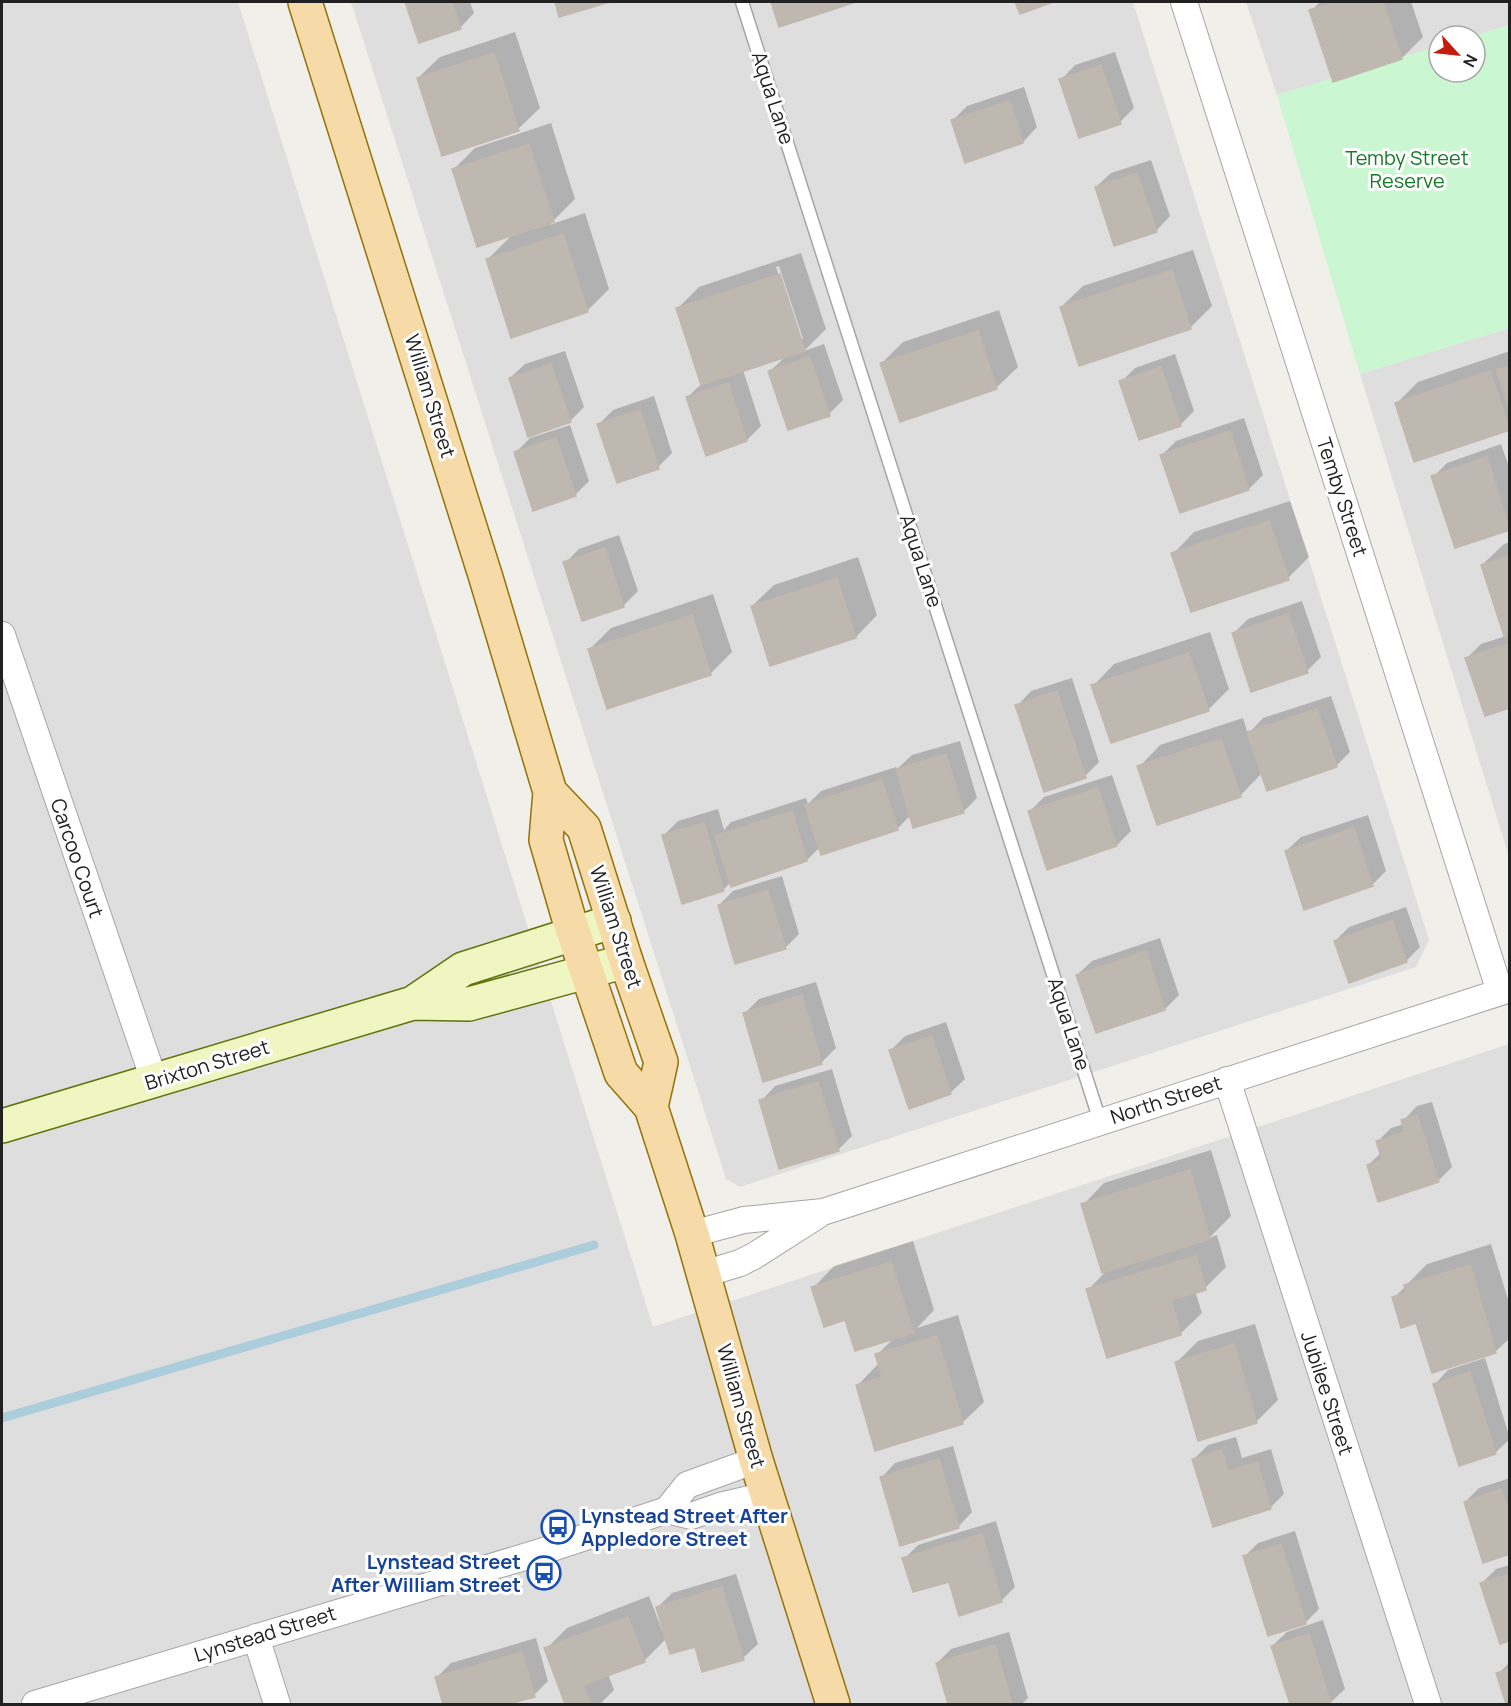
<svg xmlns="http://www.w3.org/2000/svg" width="1511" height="1706" viewBox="0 0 1511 1706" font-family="Manrope,sans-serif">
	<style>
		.residential { fill: #dfdede }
		.park { fill: #caf7d1 }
		.shadow { fill: #0003; fill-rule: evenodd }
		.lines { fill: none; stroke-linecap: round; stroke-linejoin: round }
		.stream { stroke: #accddb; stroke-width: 9 }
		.building { fill: #beb8b1; stroke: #c2b7ac; stroke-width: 1.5 }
		.lane-casing { stroke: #a5a5a5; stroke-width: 15 }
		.street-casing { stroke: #a5a5a5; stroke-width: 28 }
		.secondary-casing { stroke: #60740c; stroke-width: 36 }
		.primary-casing { stroke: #95730a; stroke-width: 36 }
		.lane { stroke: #fff; stroke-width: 12 }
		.street { stroke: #fff; stroke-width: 26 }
		.secondary { stroke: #eff6c1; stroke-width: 33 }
		.primary { stroke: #f6dba8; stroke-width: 33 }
		.labels { text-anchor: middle; stroke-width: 6; stroke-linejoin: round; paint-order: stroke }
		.street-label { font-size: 20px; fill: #212121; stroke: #fff }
		.park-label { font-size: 20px; fill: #137b25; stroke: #fff }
		.transit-label { font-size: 20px; font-weight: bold; fill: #164399; stroke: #fff; text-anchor: start }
	</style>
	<rect width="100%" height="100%" fill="#f1efe9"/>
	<path class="residential" d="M2 2H238L653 1327 1509 1044V1704H2Z
		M351 2H1133L1429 940 1416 967 740 1187 726 1179Z
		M1246 2H1509V25L1473 36H1439V46L1277 95Z
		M1509 328V857L1360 374Z"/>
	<path class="park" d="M1509 25V328L1360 374 1277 95 1439 46V72H1475V36H1473Z"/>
	<path class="shadow" d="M406 2H470L474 13 460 28 420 41Z
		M556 2H607L560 15Z
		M772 2H851L780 25Z
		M1320 2H1411L1423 37 1402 58 1311 11Z
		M515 32 540 108 518 129 418 78 440 57Z
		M1115 52 1134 108 1120 122 1061 80 1075 65Z
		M1024 87 1037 127 1023 142 966 161 953 120 967 106Z
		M551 123 575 199 549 225 585 213 609 289 587 311 487 260 513 234 453 170 475 148Z
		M1151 160 1170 216 1156 231 1096 187 1111 173Z
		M1193 250 1212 306 1191 327 1080 364 1061 307 1083 286Z
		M801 253 826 329 804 351 824 344 843 400 829 414 770 371 785 357 743 370 761 426 747 440 688 397 702 383 678 308 699 287ZM779 266 803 339H800L776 267Z
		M999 310 1018 367 996 388 882 363 903 342Z
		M565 351 584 407 570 421 510 378 525 364Z
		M1510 351V428L1415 460 1396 404 1418 382Z
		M1175 354 1194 411 1180 425 1121 382 1135 368Z
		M654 396 672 453 658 467 599 424 613 410Z
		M1244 418 1263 475 1249 489 1181 511 1162 455 1176 441Z
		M570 425 589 481 575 495 516 452 530 438Z
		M1501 444 1510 470V528L1433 477 1447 463Z
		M1290 501 1309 557 1288 578 1173 554 1194 532Z
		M619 535 638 591 624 605 583 619 565 563 579 549Z
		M1510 542V707L1467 658 1481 644 1506 636 1482 565 1504 544Z
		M858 557 877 615 856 637 752 606 774 585Z
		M713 594 732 652 710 674 590 649 611 628Z
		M1302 601 1321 657 1307 671 1234 633 1248 619Z
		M1210 632 1229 689 1208 710 1093 686 1114 664Z
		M1072 678 1099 762 1085 776 1017 706 1031 691Z
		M1331 696 1350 752 1336 766 1262 773 1240 796 1139 767 1160 745 1243 718 1248 734 1263 718Z
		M960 741 977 798 963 812 911 815 897 829 820 847 807 860 732 885 731 882 723 890 664 835 678 821 718 809 724 830 731 822 806 798 808 804 821 791 896 767 897 769 912 755Z
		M1112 775 1131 831 1117 845 1030 811 1044 797Z
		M1368 815 1386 871 1372 885 1286 851 1301 837Z
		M782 876 799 934 785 948 719 905 733 891Z
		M1406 907 1420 947 1406 961 1335 941 1349 927Z
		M1160 938 1179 995 1165 1009 1077 975 1092 961Z
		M816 982 836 1048 821 1063 744 1014 759 999Z
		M946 1022 965 1079 950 1093 891 1050 905 1036Z
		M832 1069 852 1136 838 1150 761 1101 775 1086Z
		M1432 1102 1452 1167 1438 1181 1368 1165 1381 1153 1377 1142 1391 1128 1404 1124 1403 1121 1417 1106Z
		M1211 1150 1231 1216 1209 1238 1217 1235 1226 1267 1205 1288 1195 1291 1202 1313 1180 1334 1088 1290 1108 1269 1083 1205 1104 1183Z
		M913 1241 934 1310 917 1328 958 1315 984 1402 962 1423 858 1385 879 1363 877 1355 894 1338 813 1288 834 1266Z
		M1491 1244 1510 1306V1338L1495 1352 1394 1298 1427 1264Z
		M1255 1324 1278 1400 1257 1421 1199 1439 1176 1363 1198 1341Z
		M1485 1358 1510 1439 1496 1452 1460 1464 1434 1385 1448 1370Z
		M1236 1437 1242 1458 1271 1449 1284 1494 1270 1508 1194 1459 1208 1445Z
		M953 1446 972 1512 958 1527 881 1478 895 1463Z
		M1510 1478V1552L1465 1502 1479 1488Z
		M996 1521 1015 1587 1001 1601 904 1559 918 1545Z
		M1295 1531 1319 1609 1305 1623 1244 1557 1258 1543Z
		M1510 1565V1640L1482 1583 1496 1569Z
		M736 1574 758 1644 743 1658 667 1638 644 1661 608 1674 614 1690 600 1704H567L546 1649 567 1628 649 1596 662 1630H664L658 1607 672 1593Z
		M1323 1620 1345 1689 1330 1703 1325 1704H1291L1272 1646 1287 1632Z
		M1009 1632 1028 1698 1022 1704H949L937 1663 951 1649Z
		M536 1638 548 1681 534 1695 503 1704H444L437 1677 451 1663Z
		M1510 1662V1704H1507L1498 1674Z"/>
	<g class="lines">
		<path class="stream" d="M2 1418 594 1245"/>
	</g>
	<path class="building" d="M405 2H452L461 29 419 43Z
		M555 2H610L559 17Z
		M771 2H856L779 27Z
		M1015 2H1053L1020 14Z
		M1336 2H1383L1402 59 1333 82 1309 10Z
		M494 53 519 131 442 156 417 78Z
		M1101 65 1121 124 1079 138 1059 79Z
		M1010 101 1023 143 965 163 951 120Z
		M529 144 554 222 477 247 452 169Z
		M1137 173 1157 232 1114 246 1095 187Z
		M563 234 588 312 511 338 486 259Z
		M1172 270 1191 329 1079 366 1060 307Z
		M780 274 805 351 701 385 676 308Z
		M978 331 997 389 900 422 880 363Z
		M810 357 830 416 788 430 768 371Z
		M551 364 571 422 528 437 509 378Z
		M1510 366V410L1496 370Z
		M1161 367 1181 426 1139 440 1119 381Z
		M1490 371 1510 430 1414 462 1395 403Z
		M728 383 747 441 706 456 686 397Z
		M640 410 659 469 617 483 597 424Z
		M1230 431 1249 490 1180 513 1160 455Z
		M556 438 576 496 533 511 514 452Z
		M1487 457 1510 530 1455 548 1431 476Z
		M1269 521 1289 580 1191 612 1171 553Z
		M605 548 624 607 582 621 563 562Z
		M1510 555V635L1504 636 1481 565Z
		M837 578 856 638 770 666 751 606Z
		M1288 614 1308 673 1251 692 1232 633Z
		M692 615 711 675 607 709 588 649Z
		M1510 643V708L1485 716 1465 658Z
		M1189 653 1209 711 1111 743 1091 685Z
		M1057 691 1086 778 1044 792 1015 705Z
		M1317 709 1337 767 1267 791 1247 732Z
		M1221 739 1241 797 1157 825 1137 766Z
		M946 754 964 813 913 828 896 769Z
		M882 780 898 830 821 855 805 805Z
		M1098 788 1117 846 1047 870 1028 811Z
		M792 811 807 861 731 887 715 836Z
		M704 823 724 891 682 904 662 835Z
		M1354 828 1373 886 1304 910 1285 851Z
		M768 890 786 949 735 964 718 905Z
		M1392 920 1407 962 1349 983 1334 941Z
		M1146 951 1165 1010 1096 1033 1076 975Z
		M802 995 822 1064 763 1082 743 1013Z
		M932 1036 951 1094 909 1109 889 1050Z
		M818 1082 839 1151 779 1169 759 1100Z
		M1417 1115 1439 1182 1378 1202 1367 1165 1382 1160 1376 1141 1405 1132 1401 1120Z
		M1190 1170 1210 1239 1102 1273 1081 1204Z
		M1196 1256 1206 1290 1171 1300 1181 1335 1107 1358 1086 1289Z
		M891 1262 914 1333 855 1351 845 1320 824 1327 811 1287Z
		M1470 1265 1496 1353 1432 1373 1416 1323 1401 1328 1392 1297 1406 1293 1404 1285Z
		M937 1336 963 1424 875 1451 856 1385 882 1377 875 1354Z
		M1234 1344 1257 1423 1198 1441 1175 1362Z
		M1470 1372 1496 1454 1459 1466 1433 1384Z
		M1222 1450 1228 1471 1257 1462 1271 1509 1213 1527 1192 1459Z
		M939 1459 959 1528 900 1546 880 1477Z
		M1501 1489 1510 1514V1554L1483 1563 1464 1502Z
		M982 1534 1002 1602 959 1616 949 1582 913 1592 902 1558Z
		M1281 1544 1306 1624 1268 1636 1243 1556Z
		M1510 1574V1641L1500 1644 1480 1583Z
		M722 1587 744 1660 702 1672 695 1647 670 1654 656 1607Z
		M628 1617 645 1662 583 1685 591 1704H565L544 1648Z
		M1309 1634 1331 1704H1290L1271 1646Z
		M995 1645 1012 1704H948L936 1663Z
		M522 1652 535 1697 509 1704H443L435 1677Z
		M1510 1669V1704H1506L1496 1673Z"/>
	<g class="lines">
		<g class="lane-casing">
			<path id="lane" d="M742 2 1100 1121"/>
		</g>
		<g class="street-casing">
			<path id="street" d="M1184 2 1500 992
				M2 635 154 1080
				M1227 1080 1428 1704
				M692 1234 744 1220 823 1212 1510 989
				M704 1274 740 1263 754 1256 818 1215
				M667 1510 691 1516 720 1506 767 1495
				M256 1637 277 1704
				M35 1704 534 1554 667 1510 687 1485 756 1460"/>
		</g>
		<g class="secondary-casing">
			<path id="secondary" d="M413 1003 463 969 614 921
				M2 1126 413 1003 469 1004 626 961"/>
		</g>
		<g class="primary-casing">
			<path id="primary" d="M305 2 486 578 550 792 546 840 569 919 621 1073 651 1107 692 1234 756 1460 833 1704
				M550 792 584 828 626 961 661 1062 651 1107"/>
		</g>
		<use href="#lane" class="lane"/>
		<use href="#street" class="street"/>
		<use href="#secondary" class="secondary"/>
		<use href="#primary" class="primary"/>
	</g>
	<defs>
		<g id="bus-ring" transform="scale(1.725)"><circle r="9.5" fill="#fff" stroke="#1a4fb4" stroke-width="1.5"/><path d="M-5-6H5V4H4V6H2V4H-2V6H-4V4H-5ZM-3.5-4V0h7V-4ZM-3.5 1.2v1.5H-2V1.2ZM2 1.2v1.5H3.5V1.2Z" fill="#1a4fb4"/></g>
	</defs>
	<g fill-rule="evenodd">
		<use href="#bus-ring" x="558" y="1527"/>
		<use href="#bus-ring" x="544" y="1573"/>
	</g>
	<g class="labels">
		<g class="street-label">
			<text transform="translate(773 98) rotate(72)" y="7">Aqua Lane</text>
			<text transform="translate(430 396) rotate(73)" y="7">William Street</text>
			<text transform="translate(1342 497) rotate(72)" y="7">Temby Street</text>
			<text transform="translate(921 561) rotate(72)" y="7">Aqua Lane</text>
			<text transform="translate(77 858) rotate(71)" y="7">Carcoo Court</text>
			<text transform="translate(616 927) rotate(72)" y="7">William Street</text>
			<text transform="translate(1069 1024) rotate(72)" y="7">Aqua Lane</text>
			<text transform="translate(207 1065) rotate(-17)" y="7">Brixton Street</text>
			<text transform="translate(1166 1100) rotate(-18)" y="7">North Street</text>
			<text transform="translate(1327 1393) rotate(72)" y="7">Jubilee Street</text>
			<text transform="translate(741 1406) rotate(74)" y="7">William Street</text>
			<text transform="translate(265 1634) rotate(-17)" y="7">Lynstead Street</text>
		</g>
		<g class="park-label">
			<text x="1407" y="165">Temby Street<tspan x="1407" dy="23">Reserve</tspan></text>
		</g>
		<g class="transit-label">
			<text x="581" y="1523">Lynstead Street After<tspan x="581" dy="23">Appledore Street</tspan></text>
			<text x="521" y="1569" text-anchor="end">Lynstead Street<tspan x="521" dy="23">After William Street</tspan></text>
		</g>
	</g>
	<rect width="1511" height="1706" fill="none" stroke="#212121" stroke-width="6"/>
	<g transform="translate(1457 54) rotate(117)"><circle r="28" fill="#ffffff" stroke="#a6a6a6" stroke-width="1.5"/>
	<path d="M0-4.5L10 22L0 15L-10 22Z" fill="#c51d0d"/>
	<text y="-9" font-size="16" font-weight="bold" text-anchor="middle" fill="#212121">N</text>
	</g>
</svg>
